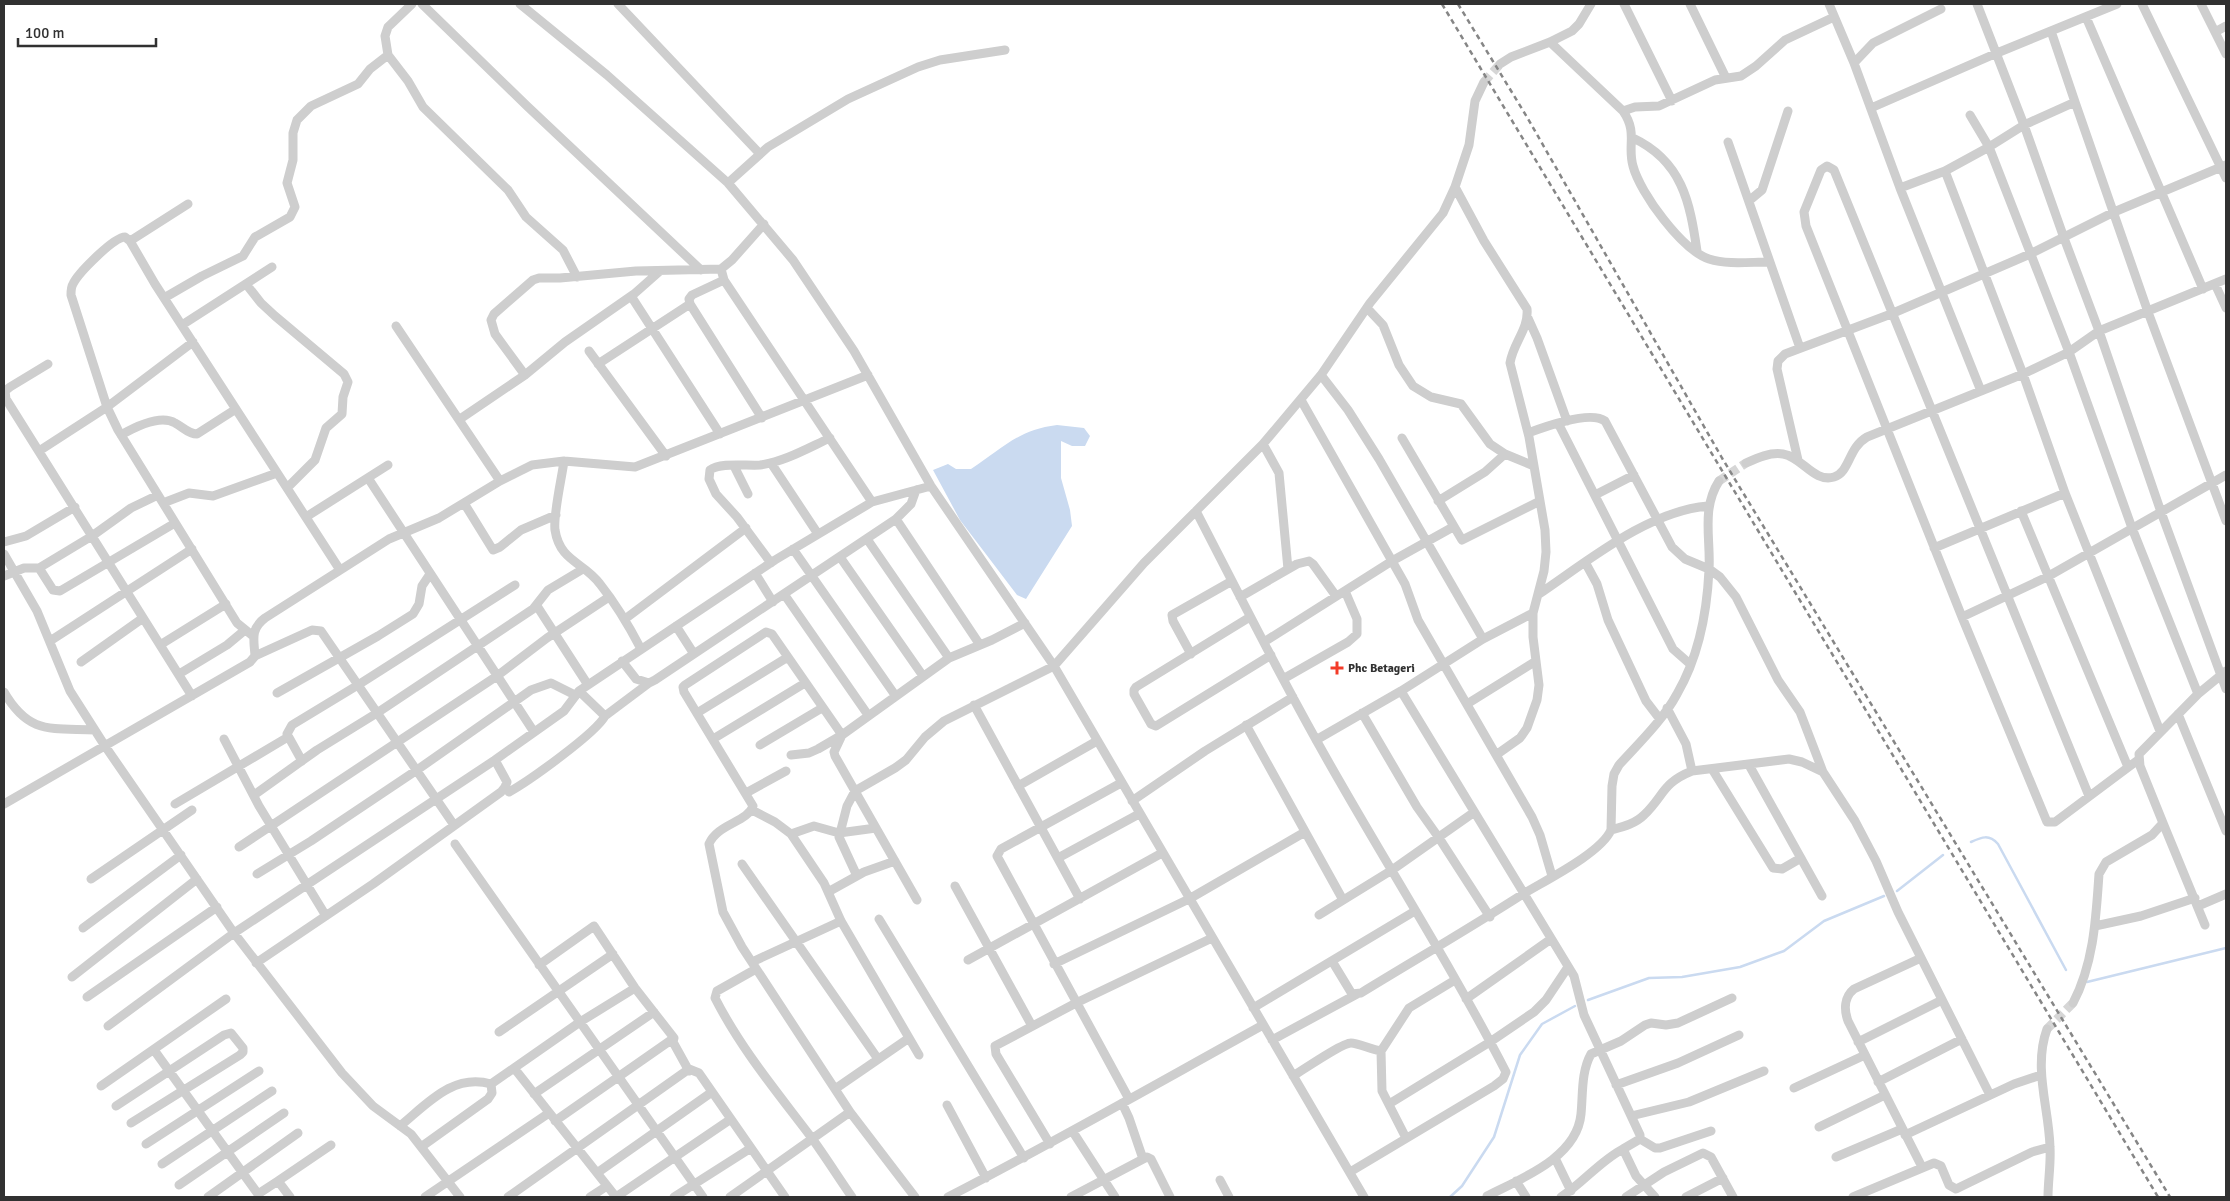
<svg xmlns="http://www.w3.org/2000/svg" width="2230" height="1201" viewBox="0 0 2230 1201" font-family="Signika,sans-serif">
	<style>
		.water { fill: #cadaf0 }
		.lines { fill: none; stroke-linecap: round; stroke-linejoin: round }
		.stream { stroke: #cadaf0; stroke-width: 2.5 }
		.minor-tunnel { stroke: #d6d6d6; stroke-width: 9; stroke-dasharray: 9 4.5; stroke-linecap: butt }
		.minor { stroke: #cecece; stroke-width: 9 }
		.rail { stroke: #868686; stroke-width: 2.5; stroke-dasharray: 5 4; stroke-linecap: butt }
		.poi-dot { fill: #f33b28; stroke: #fff; stroke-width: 2 }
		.labels { text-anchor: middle; stroke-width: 5; stroke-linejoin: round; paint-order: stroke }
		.poi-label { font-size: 12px; font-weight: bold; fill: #313131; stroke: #fff; text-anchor: start }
	</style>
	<rect width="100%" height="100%" fill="#fff"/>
	<path class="water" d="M1057 425 1084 428 1090 436 1085 446H1072L1061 441V478L1070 510 1072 526 1026 599 1017 595 960 520 933 470 948 464 956 469H971C1002 449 1017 430 1057 425Z"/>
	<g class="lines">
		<path class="stream" d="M1971 842C1982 837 1989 834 1998 844L2066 970
			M1897 891 1943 855
			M2087 982 2226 948
			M1588 1000 1649 978 1682 977 1740 967 1784 951 1824 921 1884 896
			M1450 1197 1462 1186 1494 1137 1520 1055 1542 1024 1575 1006"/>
		<path class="minor-tunnel" d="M1484 82 1500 64
			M1719 481 1746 463
			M2047 1029 2073 1003"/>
		<path class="minor" d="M412 4 388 27 385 36 388 55 408 81 423 107 508 190 526 217 563 250 577 277
			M422 4 527 106 701 270
			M520 4 607 75 728 183 793 260 854 351 931 486 1054 666 1364 1197
			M618 4 760 154
			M1624 4 1672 101
			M1690 4 1726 78
			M1829 4 1854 63 1900 188 1981 391
			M1977 4 2024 125 2064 238 2099 331 2161 512 2226 689
			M2142 4 2226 178
			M2201 4 2226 54
			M2086 17 2203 289
			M2051 31 2075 102
			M2215 32 2226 26
			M1550 42 1623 111C1638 133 1627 145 1633 166 1640 193 1682 250 1709 259 1728 265 1749 262 1769 262
			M1854 63 1873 43 1941 9
			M1500 64 1511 57 1550 42 1572 31 1579 24 1591 4
			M1871 108 1997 53 2117 4
			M1623 111 1635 107 1659 106 1715 80 1741 76 1756 66 1785 40 1834 17
			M1970 115 1989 147 2069 352 2132 528 2198 694
			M1633 138C1682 161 1690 202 1697 251
			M1728 142 1800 348
			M1945 171 2023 374 2065 493 2160 731
			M728 183 768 147 848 99 918 67 940 60 1005 50
			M1455 187 1484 241 1527 309C1529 329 1513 343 1510 363L1529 437 1545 530 1546 552 1544 571 1533 613V637L1539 685 1537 700 1527 728 1520 738 1496 755
			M1900 188 1945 171 1989 147 2024 125 2075 102 2148 312 2226 521
			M1750 200 1762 190 1788 111
			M130 241 188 204
			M721 269 724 280 872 502
			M724 280 692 295 689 299 690 304 762 418
			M246 284 261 303 275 316 344 374 348 382 343 397 342 414 326 428 315 460 287 488
			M2215 284 2226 308
			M631 296 720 434
			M164 298 202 276 243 256 255 237 290 217 295 207 287 183 293 160V133L297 120 311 106 358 84 370 69 388 55
			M1367 308 1383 325 1399 365 1413 386 1431 397 1461 404 1490 444 1505 454 1534 466
			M1528 318 1537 338 1567 421
			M182 325 272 267
			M396 326 500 481
			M589 351 666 456
			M48 364 10 387 5 391 6 399 192 696
			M598 364 690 304
			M525 375 495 334 491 320 494 314 533 280 539 278H560L636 271 721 269 732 260 764 224
			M1321 375 1348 410 1379 459 1483 639
			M1301 400 1405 584 1418 620 1532 817 1540 835 1552 876
			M460 419 525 375 565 342 634 294 660 271
			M1558 423 1673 649 1690 664
			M1528 433C1544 427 1590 410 1605 421L1672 547 1685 559 1709 569 1720 577 1736 597 1778 680 1800 712 1823 772 1855 821 1876 861 1898 912 1990 1095
			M121 435C135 427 160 414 175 423 183 427 188 434 197 434L236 409
			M1402 438 1462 540 1540 501
			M1263 444 1279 473 1288 569
			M39 451 107 407 193 342
			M1798 460 1777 369 1778 361 1785 354 1891 314 2030 254 2114 212 2226 165
			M564 461C562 477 553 515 555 530 560 562 584 562 600 584 616 604 629 626 641 649
			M771 463 818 534
			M1746 463C1757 458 1770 452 1783 454 1802 457 1814 483 1834 477 1850 472 1848 448 1867 437L2023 374 2069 352 2099 331 2226 279
			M734 466 748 494
			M368 478 534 732
			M1595 495 1634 475
			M1438 501 1485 472 1505 454
			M163 503 189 493 213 496 277 473
			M464 503 493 550 500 547 521 530 556 515
			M1196 511C1243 602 1289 694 1340 782 1395 878 1455 973 1506 1072L1503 1079 1494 1086 1350 1172
			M2021 511 2128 767
			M306 517 388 465
			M896 519 980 645
			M867 539 949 658
			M4 542 26 536 75 507
			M1934 548 2065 493
			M793 549 895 695
			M4 554 37 611 70 691 105 746 234 933 342 1073 373 1106 411 1134 460 1197
			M840 557 923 676
			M1585 562 1597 584 1608 620 1646 701 1659 718
			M771 563 737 517 716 494 709 479 710 470C720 462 747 466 760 465 784 462 808 448 830 438
			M39 568 53 590 60 591 175 523
			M755 573 773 602
			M4 576 24 568H39L92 536 131 508 158 495
			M784 594 868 715
			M1539 594C1588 561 1648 511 1708 506
			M1240 597 1297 564 1309 561 1313 564 1336 596
			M537 606 588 685
			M1250 617 1136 687 1134 690V694L1151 724 1156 726 1271 655
			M1962 617 2047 577 2226 475
			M625 619 746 528
			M676 626 694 654
			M253 636 237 623 118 430 107 407 71 295C71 291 71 287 73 284 78 273 114 237 125 237L130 241 155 284 340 570
			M50 641 192 549
			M1264 642 1392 561 1453 527
			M160 645 226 604
			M1191 654 1173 621 1172 615 1232 581
			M255 656 312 630 321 631 454 825
			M622 661 636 679 649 683 655 680 896 519 911 504 916 490
			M81 662 143 618
			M179 674 227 645 245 630
			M1283 679 1348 642 1357 634V619L1345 591
			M579 691 605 716
			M1401 691 1574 976 1584 1015 1640 1135V1139L1623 1149 1636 1176 1655 1197
			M4 692C29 735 51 728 95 730
			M277 693 378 636 413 614 419 604 422 586 430 574
			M1467 704 1536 661
			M974 705 1080 899
			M1667 708 1686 744 1692 771
			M697 713 788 657
			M1362 713 1417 807 1439 838 1490 917
			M2178 714 2226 831
			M1246 725 1343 900
			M224 739 259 806 326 916
			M713 739 805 683
			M1316 740 1401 691 1483 639 1533 613
			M760 745 822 708
			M791 755 809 753 818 749 842 735 949 658 992 640 1025 623
			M302 761 287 734 292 725 358 685 515 585
			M1749 765 1822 896
			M1712 769 1773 868 1782 869 1801 858
			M1121 783 1001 849 997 856 1129 1099
			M1018 786 1097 741
			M509 792C529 781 596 733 605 716L649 683
			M746 793 786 771
			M254 795 317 750 377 713 533 609 548 590 583 569
			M2089 796 1834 170 1827 166 1821 170 1804 212 1806 226 1962 617 2047 822H2055L2138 760
			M1132 801 1205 751 1293 697
			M4 804 250 662 255 656C254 640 250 629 265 618L389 539 439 518 500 481 532 465 564 461 635 467 868 375
			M175 804 288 737
			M752 810 775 822 791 834 824 883 841 921 919 1055
			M2163 823 2205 925
			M1611 830C1622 827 1635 824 1644 815 1664 796 1662 783 1692 771L1789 759 1802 762 1823 772
			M791 834 814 826 839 833 876 828
			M455 844 703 1197
			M239 847 497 676 547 638 609 597
			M1058 858 1139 814
			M742 864 878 1059
			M257 874 311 841 417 770 531 690 551 683 575 695
			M857 876 839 837 847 806 855 791 895 768 906 760 925 737 944 721 1054 666 1144 563 1263 444 1321 375 1370 303 1443 213 1455 187 1469 145 1475 101 1484 82
			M91 879 192 810
			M955 886 1032 1026
			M828 892 864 872 895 861
			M2198 906 2226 894
			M1319 915 1392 870 1473 813
			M879 919 1024 1158
			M2095 926 2141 916 2195 898
			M83 928 181 855
			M1921 958 1854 989C1844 997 1844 1010 1848 1021L1922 1167
			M968 960 1162 853
			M1332 961 1352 994 1361 993C1415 960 1470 928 1523 894 1546 880 1601 853 1611 830L1612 786 1614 774 1619 765C1639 743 1663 720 1677 694 1698 658 1707 612 1709 570 1711 540 1701 509 1719 481
			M752 962 841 921
			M256 963 373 884 501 792 505 787 507 782 495 760 564 711 579 691 775 560 872 502 931 486
			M1054 964 1189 899 1305 832
			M539 965 594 926 635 988 674 1038 673 1042 689 1071
			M756 969 717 991 715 998C741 1049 777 1092 811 1137 825 1156 838 1177 852 1197
			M72 977 197 879
			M87 997 217 907
			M1466 999 1551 939
			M2073 1003C2094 963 2096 917 2099 874L2106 862 2152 835 2163 823 2140 766 2139 754 2198 694 2226 671
			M1253 1008 1415 911
			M108 1026 234 933 495 760
			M2047 1029C2033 1068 2049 1108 2050 1147 2051 1164 2048 1181 2048 1197
			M499 1032 613 954
			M1272 1040 1357 994
			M1858 1042 1942 1000
			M154 1050 258 1194 278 1181 290 1197
			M514 1068 616 1197
			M1293 1076C1303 1070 1342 1043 1351 1043 1358 1043 1372 1050 1381 1051
			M1878 1082 1962 1039
			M1616 1085 1678 1063 1739 1035
			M101 1086 226 999
			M1794 1088 1865 1055
			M835 1089 909 1038
			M534 1094 654 1012
			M1122 1103 1129 1118 1143 1159
			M1389 1104 1490 1042 1534 1012 1546 1000 1568 967
			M947 1105 986 1178
			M116 1106 224 1035 231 1033 243 1048V1052L240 1055 131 1123
			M1631 1116 1689 1102 1764 1071
			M555 1121 674 1038
			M400 1126C427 1104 453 1073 491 1084L580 1022 635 988
			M1819 1127 1885 1095
			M1073 1132 1115 1197
			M1905 1135 2014 1084 2041 1075
			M1406 1138 1382 1091 1381 1051 1409 1008 1455 980
			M1640 1139 1655 1148H1660L1711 1131
			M146 1144 259 1071
			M1050 1144 996 1054 995 1046 1076 1003 1212 938
			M421 1147 488 1099 492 1093 491 1084
			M1836 1157 1902 1129
			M1555 1158 1571 1191
			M162 1164 272 1091
			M597 1173 712 1092
			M1220 1180 1229 1197
			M278 1181 331 1145
			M1516 1181 1526 1197
			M179 1185 284 1113
			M1487 1196C1520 1179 1577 1158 1581 1114 1583 1094 1581 1072 1591 1054L1621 1041 1645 1025 1651 1023 1666 1025 1678 1023 1732 998
			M208 1197 298 1133
			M425 1197 549 1113
			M508 1197 689 1069 699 1073 785 1197
			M590 1197 607 1186
			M616 1197 731 1119
			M674 1197 751 1148
			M730 1197 850 1112
			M915 1197 850 1112 742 947 723 912 709 844C717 824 748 822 753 806L684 692 683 687 685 685 766 632 772 634 842 735 834 752 835 756 917 900
			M948 1197C1055 1142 1158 1083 1263 1025
			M1071 1197 1147 1157 1151 1159 1170 1197
			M1561 1197C1583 1183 1600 1161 1623 1149
			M1626 1197 1664 1172 1703 1153 1711 1157 1733 1197
			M1686 1197 1723 1178
			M1853 1197 1934 1163 1941 1166 1949 1185 1956 1189 2032 1152 2050 1147"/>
		<path class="rail" d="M1442 4 2158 1197
			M1458 4 1527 117 1722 458 2170 1197"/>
	</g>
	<path class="poi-dot" d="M1334.5 660.5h5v5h5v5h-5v5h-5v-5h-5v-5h5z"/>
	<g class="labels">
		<g class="poi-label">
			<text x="1348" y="672">Phc Betageri</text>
		</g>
	</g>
	<rect width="2230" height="1201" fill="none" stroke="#313131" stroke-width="10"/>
	<path d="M18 38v8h138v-8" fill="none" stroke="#313131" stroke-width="2.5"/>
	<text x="25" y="38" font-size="15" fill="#313131" stroke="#ffffff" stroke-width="4" paint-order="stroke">100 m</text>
</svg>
